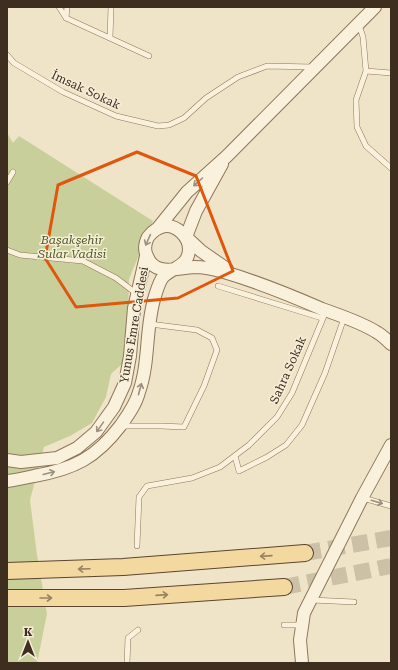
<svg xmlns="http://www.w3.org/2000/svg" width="398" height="670" viewBox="0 0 398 670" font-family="'Roboto Serif',serif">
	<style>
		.green { fill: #c9cf9b }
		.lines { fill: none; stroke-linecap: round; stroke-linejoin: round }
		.primary-tunnel { stroke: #ccc0a6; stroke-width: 16; stroke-dasharray: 16 8; stroke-linecap: butt }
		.service-casing { stroke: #8d765c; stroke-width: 6 }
		.tertiary-casing { stroke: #8d765c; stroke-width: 14 }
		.primary-casing { stroke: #5b4430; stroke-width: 18 }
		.service { stroke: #faf1dc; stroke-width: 5 }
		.tertiary { stroke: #faf1dc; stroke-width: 12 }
		.primary { stroke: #f3d9a0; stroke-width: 16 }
		.oneway { stroke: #9c907e }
		.oneway2 { stroke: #988460 }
		.marked { fill: none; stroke: #df570d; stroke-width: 3; stroke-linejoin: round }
		.labels { text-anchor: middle; stroke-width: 3; stroke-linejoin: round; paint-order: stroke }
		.street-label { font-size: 12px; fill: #3d2e20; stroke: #f7eed8 }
		.park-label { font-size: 12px; font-style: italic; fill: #4d5a26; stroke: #f7eed8 }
	</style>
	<rect width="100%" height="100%" fill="#f0e4c8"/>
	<path class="green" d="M7 133 13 143 19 136 153 221 129 279 128 319 123 363 111 374 106 397 92 423 70 436 44 447 30 500 37 555 47 614 37 663H7Z"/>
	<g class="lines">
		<path class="primary-tunnel" d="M305 553 391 538
			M284 587 391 566"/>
		<g class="service-casing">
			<path id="service" d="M59 7 66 18 149 56
				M66 18 67 7
				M359 25 363 37 366 71 356 100 357 127 366 146 391 168
				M110 38 111 7
				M7 55 14 63 63 92 116 116 158 126 169 125 184 118 206 98 238 77 267 66 312 67
				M366 71 391 73
				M7 182 13 172
				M7 250 20 255 83 261 116 278 137 294
				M218 286 322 318
				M121 426H161L184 427 204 386 217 350 212 338 197 330 150 324
				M235 456 239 471 267 457 286 445 302 425 325 373 344 318
				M363 498 391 506
				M137 546 139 497 147 486 192 478 220 467 249 445 277 417 292 393 326 311
				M312 600 354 602
				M284 625H302
				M127 663 128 638 138 630"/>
		</g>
		<g class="tertiary-casing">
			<path id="tertiary" d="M158 228 187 192 227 156 375 7
				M186 237 196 211 222 164
				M187 238 201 251 227 269
				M7 460 21 462 57 458 77 448 96 432 114 407 125 383 130 356 134 308 146 256
				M7 481C16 480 25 478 34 476 74 469 96 458 121 425 128 415 136 404 139 392 150 361 145 327 155 296 157 290 159 282 163 277 173 267 189 266 189 249 189 237 177 225 165 226 158 227 152 232 148 237 145 243 144 250 147 256 155 277 177 268 194 267 205 267 214 269 224 272 258 282 290 295 322 309 341 316 361 322 378 333 383 336 387 340 391 344
				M302 663 300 640 304 613 362 498 391 445"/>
		</g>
		<g class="primary-casing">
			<path id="primary" d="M7 571 123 567 305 553
				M7 598H124L284 587"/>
		</g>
		<use href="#service" class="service"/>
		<use href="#tertiary" class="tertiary"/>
		<use href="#primary" class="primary"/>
	</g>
	<defs><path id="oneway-shaft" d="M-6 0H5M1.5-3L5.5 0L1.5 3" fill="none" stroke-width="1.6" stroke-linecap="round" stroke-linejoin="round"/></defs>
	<g class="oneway">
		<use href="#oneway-shaft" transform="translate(198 182) rotate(138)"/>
		<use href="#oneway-shaft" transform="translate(148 240) rotate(114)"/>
		<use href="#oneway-shaft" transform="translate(140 389) rotate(-75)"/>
		<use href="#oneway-shaft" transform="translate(100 427) rotate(125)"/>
		<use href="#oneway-shaft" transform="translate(49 473) rotate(-14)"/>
		<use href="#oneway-shaft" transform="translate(377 502) rotate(16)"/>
	</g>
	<g class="oneway2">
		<use href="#oneway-shaft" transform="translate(266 556) rotate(176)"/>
		<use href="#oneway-shaft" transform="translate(84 569) rotate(178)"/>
		<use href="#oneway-shaft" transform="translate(162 595) rotate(-4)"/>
		<use href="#oneway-shaft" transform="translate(46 598)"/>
	</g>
	<path class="marked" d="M137 152 196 176 233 271 178 298 76 307 45 258 58 185Z"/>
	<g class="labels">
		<g class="street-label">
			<text transform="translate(86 90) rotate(25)" y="4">İmsak Sokak</text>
			<text transform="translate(134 325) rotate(-80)" y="4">Yunus Emre Caddesi</text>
			<text transform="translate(288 370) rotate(-66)" y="4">Sahra Sokak</text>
		</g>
		<g class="park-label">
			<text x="72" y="244">Başakşehir<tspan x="72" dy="14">Sular Vadisi</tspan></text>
		</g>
	</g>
	<rect width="398" height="670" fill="none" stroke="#3d2e20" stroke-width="16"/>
	<g transform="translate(28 642)" stroke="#f7eed8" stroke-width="3" paint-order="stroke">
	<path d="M0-3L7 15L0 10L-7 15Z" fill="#3d2e20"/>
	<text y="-6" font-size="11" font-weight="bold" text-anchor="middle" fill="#3d2e20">K</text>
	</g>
</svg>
